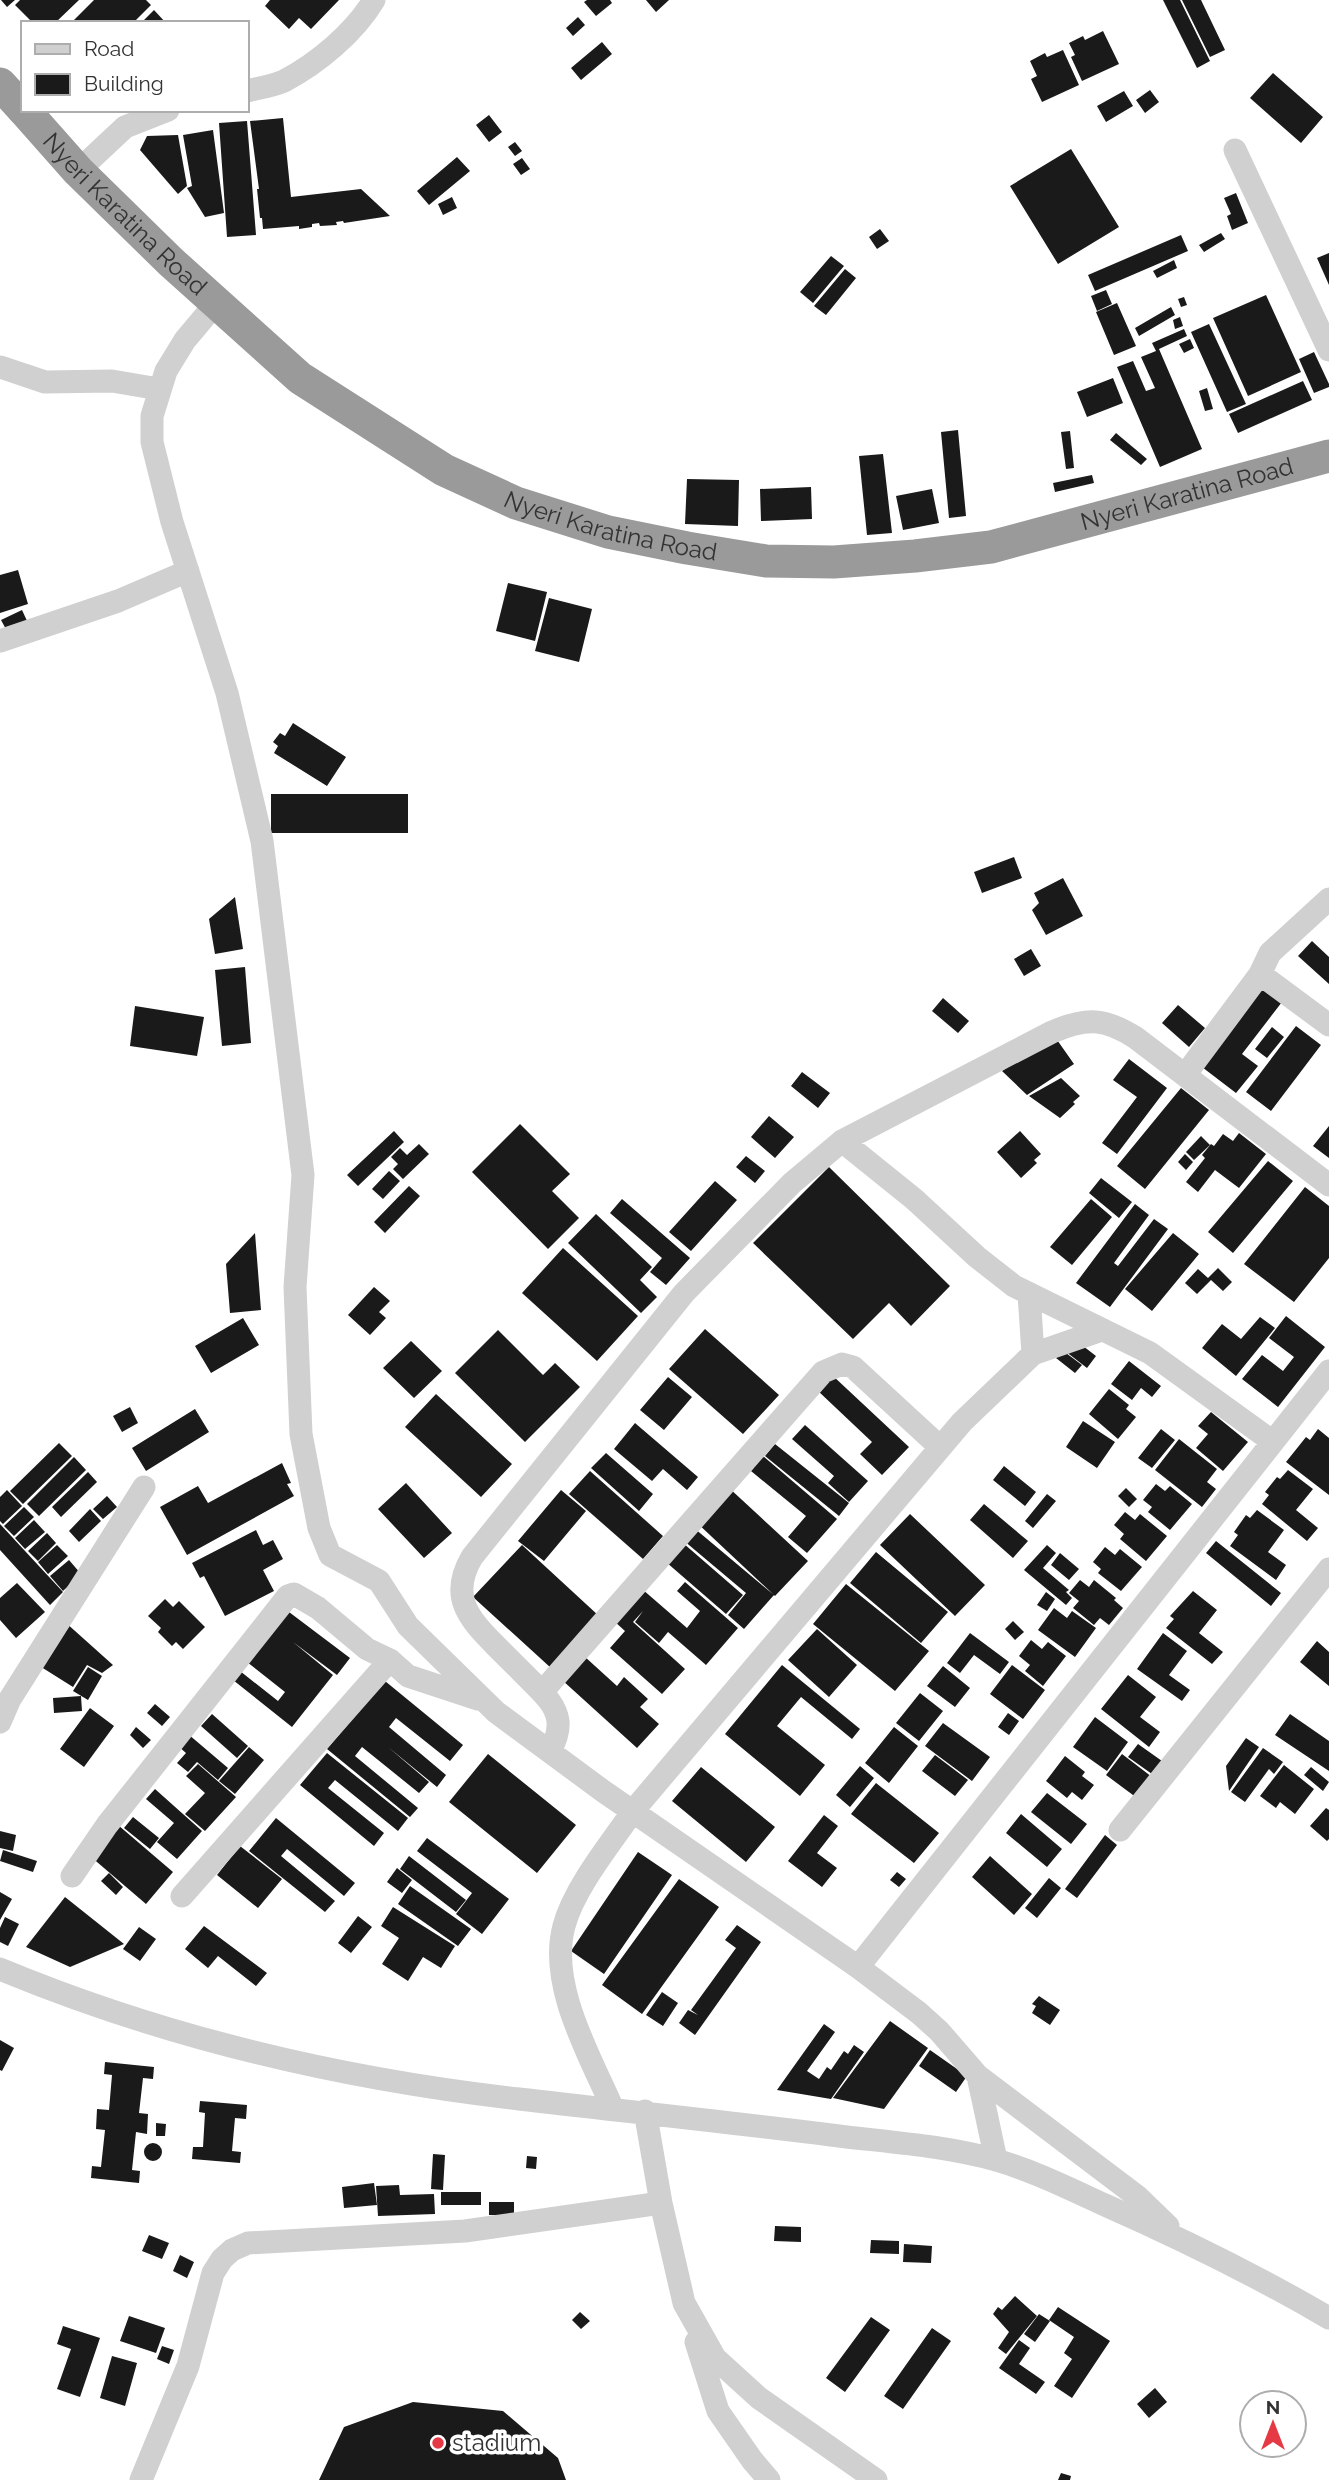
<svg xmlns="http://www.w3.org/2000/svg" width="1329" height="2480" viewBox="0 0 1329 2480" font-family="Raleway,sans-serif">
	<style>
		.building { fill: #1a1a1a }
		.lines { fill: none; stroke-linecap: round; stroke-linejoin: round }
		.minor { stroke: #d0d0d0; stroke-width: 23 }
		.highway { stroke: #9a9a9a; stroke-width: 33 }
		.poi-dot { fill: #e63946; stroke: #fff; stroke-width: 2.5 }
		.labels { text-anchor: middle; stroke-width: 7; stroke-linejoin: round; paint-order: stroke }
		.street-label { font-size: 24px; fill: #333; stroke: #fff }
		.poi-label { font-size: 24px; fill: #333; stroke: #fff; text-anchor: start }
	</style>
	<rect width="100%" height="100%" fill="#fff"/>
	<path class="building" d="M1 0H15L7 7Z
		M20 0H79L55 23H33L15 5Z
		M94 0H146L151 5 133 23H71Z
		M270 0H339L311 29 299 18 289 29 265 6Z
		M587 0H610L612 3 596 16 584 2Z
		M646 0H669L656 12Z
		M1163 0H1180L1210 61 1197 68Z
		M1182 0H1201L1225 50 1210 57Z
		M154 10 166 23H141Z
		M578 17 585 25 573 36 566 28Z
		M1103 31 1119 64 1082 81 1071 57 1075 55 1069 43 1083 36 1085 40Z
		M602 42 612 54 581 80 571 68Z
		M1063 50 1079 85 1042 102 1031 79 1037 76 1030 61 1045 53 1047 57Z
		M1273 73 1323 117 1301 143 1250 98Z
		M1150 90 1159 102 1145 113 1136 100Z
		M1124 91 1133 106 1106 122 1097 106Z
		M489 115 502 132 489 142 476 125Z
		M283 118 291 197 361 189 390 216 344 223 343 221 336 222 337 225 320 226 319 223 312 224V227L299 229V226L263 229 262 218H260L257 189H259L250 121Z
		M247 121 256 235 227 237 219 123Z
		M213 130 224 213 205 217 187 188 192 186 183 135Z
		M178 135 187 186 178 194 140 150 147 136Z
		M515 142 522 151 515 156 508 147Z
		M1071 149 1119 227 1058 264 1010 186Z
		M457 157 470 171 429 205 417 191Z
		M522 158 530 169 521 175 513 164Z
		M1236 193 1248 223 1232 230 1227 216 1231 214 1224 198Z
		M452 197 457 208 443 215 438 204Z
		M880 229 889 241 877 249 869 237Z
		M1221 233 1225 239 1204 252 1199 245Z
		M1181 235 1188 251 1095 291 1088 275Z
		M1329 253V285L1317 258Z
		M831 256 844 266 813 303 800 292Z
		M1174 260 1177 268 1157 278 1153 271Z
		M845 269 856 278 826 315 814 306Z
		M1106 290 1112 304 1097 311 1091 296Z
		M1266 295 1301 372 1248 396 1213 318Z
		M1184 297 1187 305 1181 307 1178 299Z
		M1117 303 1136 346 1114 355 1096 312Z
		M1171 307 1175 315 1139 336 1135 328Z
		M1180 317 1183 326 1175 329 1173 320Z
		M1209 324 1246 404 1227 412 1191 332Z
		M1184 329 1187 336 1159 349 1202 449 1160 467 1117 367 1133 361 1146 391 1155 388 1141 357 1156 351 1152 343Z
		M1190 339 1194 348 1184 353 1179 344Z
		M1314 352 1329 384V387L1314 393 1299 359Z
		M1113 378 1123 403 1087 417 1077 392Z
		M1303 381 1312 400 1238 433 1229 414Z
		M1207 388 1213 409 1205 411 1199 391Z
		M958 430 966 516 949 518 941 432Z
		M1070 431 1074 468 1066 469 1061 432Z
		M1116 433 1147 459 1141 465 1110 440Z
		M883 454 892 533 867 535 859 456Z
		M1092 475 1094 483 1055 492 1053 483Z
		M687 479 739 480 738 526 685 524Z
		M811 487 812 519 761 521 760 489Z
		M932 489 939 523 903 530 896 496Z
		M18 570 28 604 0 613V575Z
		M508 583 547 592 535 641 496 631Z
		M549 598 592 609 579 662 535 651Z
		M22 610 28 623 8 633 1 620Z
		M293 723 346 757 327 786 274 753 278 746 273 742 280 733 285 736Z
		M271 794H408V833H271Z
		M1014 857 1022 878 982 893 974 872Z
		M1063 878 1083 916 1046 935 1032 910 1039 903 1034 893Z
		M235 897 243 949 215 954 209 919Z
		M1312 941 1329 957V984L1298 956Z
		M1031 949 1041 966 1024 976 1014 959Z
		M245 967 251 1043 222 1046 215 970Z
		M1260 985 1282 1002 1242 1054 1258 1066 1236 1093 1198 1064Z
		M943 998 969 1021 958 1033 932 1011Z
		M1178 1005 1205 1028 1189 1047 1162 1023Z
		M135 1006 204 1017 197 1056 130 1046Z
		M1296 1026 1321 1045 1271 1111 1246 1092Z
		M1272 1027 1284 1037 1267 1058 1255 1049Z
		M1055 1037 1074 1064 1027 1095 1002 1071Z
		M1129 1059 1167 1088 1117 1154 1102 1143 1137 1097 1113 1080Z
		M802 1072 830 1093 818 1108 791 1086Z
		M1061 1078 1080 1096 1073 1102 1075 1104 1060 1118 1029 1096Z
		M1181 1088 1209 1110 1145 1189 1117 1166Z
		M769 1116 794 1137 775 1158 751 1137Z
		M520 1124 570 1174 552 1191 579 1218 548 1249 472 1172Z
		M1329 1126V1158L1313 1146Z
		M394 1131 404 1142 358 1186 347 1175Z
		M1020 1131 1041 1154 1034 1160 1037 1163 1021 1178 997 1152Z
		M1239 1133 1266 1154 1239 1188 1215 1170 1198 1192 1186 1182 1205 1158 1202 1155 1211 1144 1214 1146 1223 1134 1233 1141Z
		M1201 1136 1210 1145 1194 1160 1186 1152Z
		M419 1144 429 1154 403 1179 393 1169 398 1164 391 1157 400 1148 407 1155Z
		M1185 1154 1193 1162 1186 1170 1178 1162Z
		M746 1156 765 1171 755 1183 736 1167Z
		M1268 1161 1293 1181 1233 1253 1208 1232Z
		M829 1167 950 1286 911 1326 889 1303 853 1339 753 1243Z
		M389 1171 400 1181 383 1199 372 1189Z
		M1101 1178 1132 1202 1119 1218 1089 1193Z
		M715 1181 737 1200 691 1251 669 1232Z
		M409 1186 420 1196 385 1233 374 1222Z
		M1305 1187 1329 1206V1258L1294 1302 1244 1264Z
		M622 1199 690 1258 666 1285 650 1272 662 1258 610 1213Z
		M1091 1199 1112 1217 1072 1265 1050 1247Z
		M1135 1204 1149 1215 1114 1263 1118 1266 1154 1219 1168 1229 1110 1307 1076 1283Z
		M596 1214 652 1267 640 1280 657 1297 641 1313 568 1243Z
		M255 1233 261 1310 230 1313 226 1264Z
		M1173 1233 1199 1254 1152 1311 1125 1289Z
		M563 1248 638 1316 597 1361 522 1293Z
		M1218 1268 1232 1282 1223 1291 1211 1280 1197 1294 1185 1283 1198 1269 1208 1278Z
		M374 1287 390 1301 379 1312 386 1318 370 1335 348 1315Z
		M1286 1316 1325 1347 1278 1407 1242 1379 1262 1355 1283 1371 1294 1357 1269 1338Z
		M1260 1317 1275 1328 1236 1376 1202 1348 1222 1324 1241 1339Z
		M243 1318 259 1345 211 1373 195 1346Z
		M705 1329 779 1395 743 1434 669 1369Z
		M498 1330 543 1375 555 1363 580 1387 525 1442 455 1373Z
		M1074 1339 1096 1356 1087 1368 1065 1351Z
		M411 1341 442 1371 414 1398 383 1368Z
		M1062 1350 1082 1365 1075 1373 1056 1358Z
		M1129 1361 1161 1386 1152 1397 1141 1388 1132 1400 1111 1384Z
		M832 1375 909 1447 882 1475 860 1454 872 1442 817 1390Z
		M668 1377 692 1397 664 1430 640 1410Z
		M1109 1389 1129 1405 1126 1409 1136 1417 1118 1439 1089 1414Z
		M436 1394 512 1464 481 1497 405 1427Z
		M130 1407 138 1423 122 1432 113 1416Z
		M195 1409 209 1432 146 1471 132 1448Z
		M1211 1412 1248 1442 1223 1471 1196 1448 1208 1434 1198 1426Z
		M1083 1421 1115 1442 1097 1468 1066 1447Z
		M635 1423 698 1477 687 1490 663 1469 652 1481 614 1449Z
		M805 1425 868 1481 849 1502 828 1483 834 1476 792 1439Z
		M1161 1429 1175 1440 1152 1468 1138 1458Z
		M1318 1429 1329 1438V1495L1286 1462 1306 1437 1310 1440Z
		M1179 1439 1217 1469 1207 1482 1216 1489 1202 1507 1155 1470Z
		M59 1443 72 1456 23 1504 10 1491Z
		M775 1444 849 1503 839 1516 765 1456Z
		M606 1453 653 1494 639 1511 591 1468Z
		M763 1456 837 1519 807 1553 788 1537 806 1516 751 1471Z
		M74 1457 86 1470 39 1516 27 1504Z
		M282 1463 291 1483 287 1484 294 1496 187 1555 160 1507 198 1486 208 1503Z
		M1004 1466 1036 1492 1025 1506 993 1480Z
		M1288 1470 1313 1489 1296 1510 1318 1528 1307 1541 1262 1504 1269 1495 1265 1492 1277 1477 1280 1479Z
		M590 1471 663 1536 643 1559 569 1494Z
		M88 1472 97 1482 61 1517 52 1507Z
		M406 1483 452 1533 424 1558 378 1509Z
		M1156 1484 1165 1491 1170 1486 1192 1504 1170 1530 1148 1512 1152 1507 1143 1500Z
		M728 1487 808 1561 775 1596 695 1521Z
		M1126 1488 1137 1499 1129 1507 1118 1496Z
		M7 1490 22 1506 3 1524 0 1521V1497Z
		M561 1490 586 1511 544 1561 518 1541Z
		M1047 1494 1056 1501 1033 1528 1025 1521Z
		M107 1496 117 1507 103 1519 93 1509Z
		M984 1504 1028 1541 1013 1558 970 1520Z
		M24 1507 34 1517 14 1536 4 1526Z
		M90 1509 101 1521 79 1542 69 1531Z
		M1257 1510 1284 1530 1268 1552 1286 1565 1276 1580 1230 1546 1238 1535 1234 1532 1246 1515 1250 1518Z
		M1125 1512 1135 1520 1140 1514 1167 1536 1146 1561 1120 1539 1124 1534 1114 1525Z
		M910 1514 985 1585 955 1616 880 1545Z
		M34 1520 45 1532 25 1549 15 1538Z
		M0 1524 63 1592 50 1605 0 1550Z
		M694 1528 774 1595 744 1629 728 1615 746 1593 683 1540Z
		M256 1530 263 1545 273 1540 283 1559 263 1570 274 1591 225 1616 204 1576 200 1578 192 1563Z
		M47 1533 56 1543 38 1561 28 1551Z
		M1216 1541 1281 1593 1271 1606 1206 1553Z
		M683 1543 743 1595 726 1614 666 1562Z
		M57 1545 68 1556 48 1574 38 1562Z
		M522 1545 599 1616 551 1668 473 1597Z
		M1047 1545 1056 1553 1043 1568 1069 1590 1066 1592 1072 1598 1066 1605 1024 1570Z
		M1105 1547 1115 1555 1120 1549 1142 1567 1121 1591 1098 1573 1101 1569 1093 1562Z
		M876 1552 948 1612 921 1643 850 1583Z
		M1060 1553 1079 1569 1069 1580 1051 1565Z
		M69 1560 81 1574 63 1591 50 1576Z
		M1080 1580 1089 1587 1094 1580 1116 1598 1114 1600 1123 1608 1109 1625 1100 1618 1094 1625 1073 1608 1079 1601 1069 1593Z
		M685 1582 738 1628 706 1665 668 1632 659 1643 635 1622 643 1611 633 1622 685 1669 662 1694 610 1648 625 1631 614 1621 642 1589 687 1628 700 1611 677 1591Z
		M17 1583 45 1612 16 1638 0 1620V1598Z
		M846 1584 929 1651 895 1691 813 1624Z
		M1193 1591 1217 1610 1199 1633 1223 1652 1212 1664 1166 1628 1174 1619 1170 1616Z
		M1046 1592 1055 1599 1047 1611 1037 1605Z
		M165 1599 173 1607 179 1601 205 1627 183 1649 176 1642 172 1646 158 1632 161 1628 148 1616Z
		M1054 1608 1067 1618 1072 1611 1096 1628 1075 1657 1038 1630Z
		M289 1612 350 1658 337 1675 293 1642 333 1675 292 1727 233 1680 240 1671 278 1701 285 1692 247 1662Z
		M1013 1621 1024 1632 1015 1640 1005 1629Z
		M65 1622 113 1665 102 1673 87 1665 73 1687 38 1665Z
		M817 1629 857 1665 829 1697 788 1660Z
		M970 1633 1009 1662 1000 1674 974 1655 960 1673 947 1663Z
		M1163 1633 1187 1651 1169 1675 1190 1690 1182 1701 1137 1669Z
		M1031 1640 1042 1649 1048 1642 1066 1656 1043 1686 1025 1671 1030 1665 1019 1656Z
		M1317 1641 1329 1652V1686L1300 1662Z
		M584 1656 617 1686 624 1677 648 1699 640 1707 659 1724 637 1748 562 1680Z
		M782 1665 860 1729 852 1739 801 1697 777 1726 825 1765 800 1796 725 1734Z
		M1012 1665 1045 1690 1023 1719 990 1694Z
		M943 1666 970 1688 955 1707 927 1686Z
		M88 1667 102 1676 88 1700 73 1691Z
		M1128 1675 1156 1697 1140 1717 1160 1732 1149 1747 1101 1709Z
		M385 1681 463 1745 450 1761 396 1718 389 1727 446 1775 437 1787 388 1747 429 1782 419 1793 362 1747 355 1756 418 1808 410 1817 327 1749Z
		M920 1693 943 1711 919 1741 896 1723Z
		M81 1696 82 1711 54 1713 53 1698Z
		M155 1704 170 1717 162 1726 147 1713Z
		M90 1708 114 1726 84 1767 60 1749Z
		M1008 1713 1019 1721 1009 1735 998 1727Z
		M212 1714 248 1746 237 1758 201 1726Z
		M1290 1714 1329 1741V1771L1275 1735Z
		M1095 1717 1128 1742 1107 1771 1073 1747Z
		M943 1723 990 1757 972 1781 925 1746Z
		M136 1727 151 1740 143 1748 130 1735Z
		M894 1727 918 1746 889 1783 865 1763Z
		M188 1734 228 1768 218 1780 197 1762 188 1772 177 1763 186 1753 178 1746Z
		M1246 1738 1259 1747 1229 1791 1226 1766Z
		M1138 1744 1162 1761 1152 1774 1128 1757Z
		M249 1747 264 1760 235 1794 219 1781Z
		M1263 1748 1283 1762 1274 1774 1269 1769 1245 1802 1231 1792Z
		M327 1753 408 1818 398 1831 335 1780 328 1788 384 1833 374 1846 300 1785Z
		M488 1754 576 1825 537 1873 449 1802Z
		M1122 1754 1152 1777 1137 1798 1106 1775Z
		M935 1755 968 1780 955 1796 922 1771Z
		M1065 1756 1085 1772 1082 1776 1094 1785 1082 1800 1072 1792 1067 1798 1046 1781Z
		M198 1764 236 1797 205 1831 185 1814 205 1793 186 1776Z
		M1284 1765 1314 1789 1295 1814 1280 1802 1276 1808 1260 1796Z
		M860 1766 874 1778 850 1807 836 1795Z
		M701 1767 775 1827 746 1862 672 1801Z
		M1311 1767 1329 1782 1323 1791 1304 1775Z
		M876 1783 939 1833 914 1863 851 1814Z
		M155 1789 202 1831 177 1859 157 1842 174 1823 146 1799Z
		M1047 1793 1087 1824 1071 1844 1031 1812Z
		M1326 1808 1329 1810V1839L1327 1841 1310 1826Z
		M1021 1814 1062 1849 1047 1867 1006 1833Z
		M824 1815 838 1826 817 1853 837 1868 822 1887 788 1861Z
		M133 1817 159 1838 150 1849 124 1828Z
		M276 1818 355 1883 344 1896 287 1849 281 1856 335 1901 325 1912 249 1851Z
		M118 1825 173 1872 146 1904 90 1856Z
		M0 1831 16 1835 13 1851 0 1848Z
		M1105 1835 1117 1845 1077 1898 1065 1889Z
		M427 1838 509 1899 482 1934 456 1914 472 1893 417 1851Z
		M240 1846 282 1879 258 1908 217 1875Z
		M3 1850 37 1861 33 1872 0 1861Z
		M638 1852 672 1875 604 1974 571 1951Z
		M409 1856 466 1900 456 1912 400 1869Z
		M990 1856 1032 1894 1014 1915 972 1877Z
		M397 1868 412 1880 402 1893 387 1882Z
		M897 1872 906 1879 899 1887 890 1880Z
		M109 1873 123 1887 116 1895 101 1881Z
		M1049 1878 1061 1888 1037 1918 1025 1908Z
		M679 1879 719 1907 642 2014 602 1985Z
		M410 1886 471 1929 458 1946 398 1904Z
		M0 1892 12 1899 0 1920Z
		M65 1897 124 1944 70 1967 26 1947Z
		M393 1907 455 1946 441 1968 423 1957 408 1981 382 1964 399 1938 381 1926Z
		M358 1916 372 1927 351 1953 338 1943Z
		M5 1917 19 1924 8 1946 0 1942V1928Z
		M737 1925 761 1942 695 2035 679 2023 688 2010 698 2015 691 2010 736 1948 725 1940Z
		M204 1926 267 1973 256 1986 218 1956 208 1968 185 1949Z
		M139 1927 156 1939 140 1961 123 1949Z
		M662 1992 678 2003 663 2026 646 2015Z
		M1039 1996 1060 2010 1050 2025 1032 2013 1036 2006 1032 2004Z
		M890 2021 928 2048 884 2109 833 2098Z
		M824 2024 835 2032 807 2071 819 2079 827 2067 831 2070 844 2051 848 2054 854 2045 864 2052 831 2099 777 2090Z
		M0 2040 14 2048 2 2071 0 2070Z
		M930 2050 967 2076 956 2092 919 2066Z
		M105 2062 154 2067 153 2079 143 2078 139 2113 148 2114 147 2134 136 2132 132 2170 140 2171 139 2183 91 2178 92 2166 101 2167 105 2130 96 2129 97 2109 109 2110 112 2075 104 2074Z
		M200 2101 247 2105 246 2119 235 2118 232 2151 241 2152 240 2163 192 2159 193 2147H203L205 2113 199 2112Z
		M156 2123 166 2124 165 2136H156Z
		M144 2152a9 9 0 1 1 18 0a9 9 0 1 1-18 0Z
		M433 2154 445 2155 443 2190 431 2189Z
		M527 2156 537 2157 536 2169 526 2168Z
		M374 2183 377 2205 344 2208 342 2187Z
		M399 2185 400 2195 434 2194 435 2214 378 2216 376 2186Z
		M441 2192H481V2205H441Z
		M489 2202H514V2215H489Z
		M775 2226 801 2227V2242L774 2241Z
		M149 2235 169 2243 162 2259 142 2251Z
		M871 2240 899 2241V2254L870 2253Z
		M904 2244 932 2246 931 2263 903 2262Z
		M180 2255 194 2262 187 2278 173 2271Z
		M1015 2296 1037 2316 1006 2354 998 2348 1009 2332 993 2314 998 2307 1002 2310Z
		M1058 2307 1110 2341 1072 2398 1054 2386 1072 2359 1064 2353 1074 2337 1049 2320Z
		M580 2312 590 2321 581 2329 572 2320Z
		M1039 2314 1050 2321 1035 2342 1024 2334Z
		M129 2316 165 2328 156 2353 120 2341Z
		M871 2317 890 2330 845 2392 826 2378Z
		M63 2326 100 2338 80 2397 57 2389 71 2349 57 2344Z
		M932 2328 951 2341 903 2409 884 2396Z
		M1019 2340 1030 2348 1019 2364 1045 2382 1036 2394 999 2368Z
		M162 2346 174 2350 169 2364 157 2359Z
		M112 2356 137 2363 125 2406 100 2398Z
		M1155 2388 1167 2402 1149 2418 1137 2404Z
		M413 2402 503 2411 558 2458 566 2480H319L344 2427Z
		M1061 2473 1071 2476 1070 2480H1058Z"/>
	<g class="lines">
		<path class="minor" d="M247 91C259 88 273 86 284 81 318 63 354 33 374 0
			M1235 150 1329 350
			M78 171 125 127 168 110
			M217 302 185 340 166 371 152 416V442L172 522 227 693 262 841 303 1175 295 1287 301 1434 319 1528 330 1555 379 1581 408 1626 496 1712 603 1791 858 1967 919 2013 939 2031 978 2076 996 2160
			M0 367 45 382 112 381 159 389
			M0 641 118 601 188 571
			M1260 974 1329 1025
			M1185 1075 1260 974 1270 953 1329 899
			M842 1141 914 1199 977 1257 1014 1286 1150 1353 1273 1442
			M1029 1294 1033 1354
			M542 1692 823 1372 842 1364 853 1367 940 1447
			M0 1722 10 1699 144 1487
			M550 1752C555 1741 559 1732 558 1721 556 1706 545 1695 535 1685 522 1672 509 1659 496 1646 468 1618 449 1596 472 1557L684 1293 792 1183 842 1141 1052 1032C1087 1017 1105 1018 1136 1038L1329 1185
			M1120 1830 1329 1569
			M72 1876 107 1825 288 1596 294 1594 318 1608 367 1649 390 1660 408 1676 478 1699
			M182 1896 390 1660
			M858 1967 1329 1371
			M0 1969C164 2037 342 2079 519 2099 623 2111 727 2122 831 2135 885 2142 942 2145 996 2160 1034 2171 1070 2189 1105 2205 1182 2239 1257 2276 1329 2318
			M978 2076 1138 2197 1168 2226
			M613 2109C590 2056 548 1985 564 1926 574 1888 611 1843 633 1811L962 1422 1033 1354 1102 1330
			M645 2111 661 2203 684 2303 715 2358 759 2398 876 2480
			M696 2342 718 2411 752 2460 769 2480
			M141 2480 188 2366 213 2273 222 2259 232 2250 248 2243 465 2231 661 2203"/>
		<g class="highway">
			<path d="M0 84 23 109"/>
			<path id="s1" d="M24 110 78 171 171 262 300 378 444 470 516 503 608 532 687 548 766 561 834 562 915 556 991 547 1329 456"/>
		</g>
	</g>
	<circle class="poi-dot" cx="438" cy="2443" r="7"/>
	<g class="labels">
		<g class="street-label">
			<text dy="8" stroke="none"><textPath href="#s1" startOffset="145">Nyeri Karatina Road</textPath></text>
			<text dy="8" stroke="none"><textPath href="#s1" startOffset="1321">Nyeri Karatina Road</textPath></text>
			<text dy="8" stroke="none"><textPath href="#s1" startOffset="733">Nyeri Karatina Road</textPath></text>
		</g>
		<g class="poi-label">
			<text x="452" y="2451">stadium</text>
		</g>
	</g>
	<rect x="21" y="21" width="228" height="91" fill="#ffffff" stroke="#adadad" stroke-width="2"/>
	<rect x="35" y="44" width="35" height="10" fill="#d0d0d0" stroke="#adadad" stroke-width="2"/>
	<text x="84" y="56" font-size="21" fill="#333333">Road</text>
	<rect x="35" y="74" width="35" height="21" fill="#1a1a1a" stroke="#adadad" stroke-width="2"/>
	<text x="84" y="91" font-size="21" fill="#333333">Building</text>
	<g transform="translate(1273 2424)"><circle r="33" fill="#ffffff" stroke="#adadad" stroke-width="2"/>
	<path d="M0-5L12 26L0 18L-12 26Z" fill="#e63946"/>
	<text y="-10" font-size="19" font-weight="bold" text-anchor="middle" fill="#333333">N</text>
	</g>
</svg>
